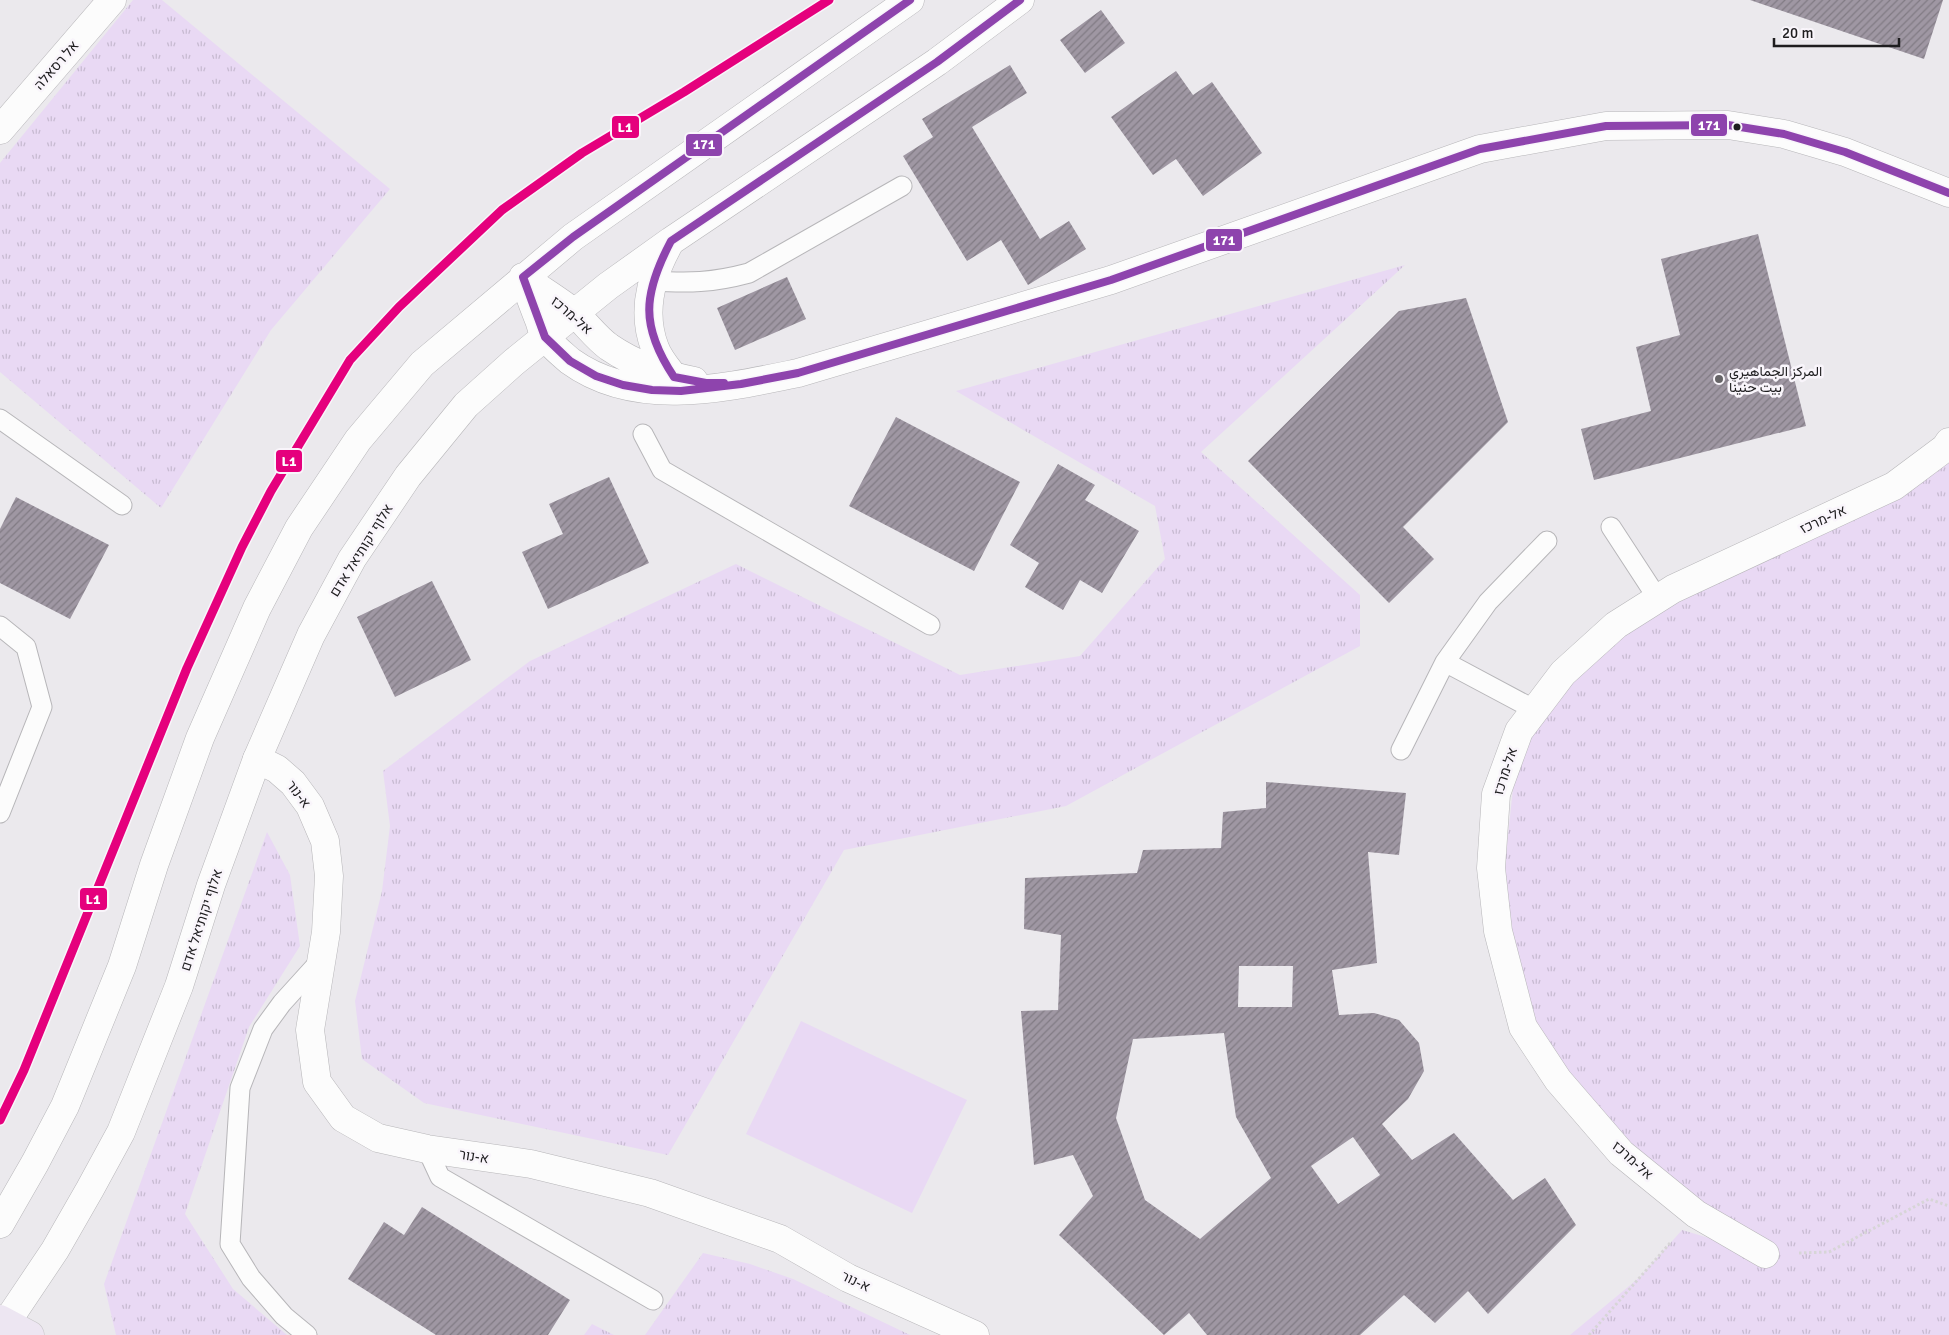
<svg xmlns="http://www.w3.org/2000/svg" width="1949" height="1335" viewBox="0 0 1949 1335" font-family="Signika,Vazirmatn,Heebo,sans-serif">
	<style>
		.grass { fill: url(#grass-tufts) }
		.pitch { fill: #e9d9f4 }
		.building { fill: url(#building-hatch); fill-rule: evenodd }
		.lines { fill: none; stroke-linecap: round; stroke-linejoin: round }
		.service-casing { stroke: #b7b6b9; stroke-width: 21 }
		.minor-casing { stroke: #b7b6b9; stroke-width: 29 }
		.tertiary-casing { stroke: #b7b6b9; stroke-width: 29 }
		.trunk-casing { stroke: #c6c5c7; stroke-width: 29 }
		.path { stroke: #d7d5d7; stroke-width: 3; stroke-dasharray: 2.5 2.5; stroke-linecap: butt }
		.service { stroke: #fcfcfc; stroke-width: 19 }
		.minor { stroke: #fcfcfc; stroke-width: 28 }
		.tertiary { stroke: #fcfcfc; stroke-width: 28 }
		.trunk { stroke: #ede6f2; stroke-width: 28 }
		.bus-1-casing { stroke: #f9f5fb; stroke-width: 11 }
		.bus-1 { stroke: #8e44ad; stroke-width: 8 }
		.rail-1-casing { stroke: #f9f5fb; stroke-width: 12 }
		.rail-1 { stroke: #e5007d; stroke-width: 9 }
		.bus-dot { fill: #1e1d1f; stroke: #f9f5fb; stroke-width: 2 }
		.poi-dot { fill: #666467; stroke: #f9f5fb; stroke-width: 2 }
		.labels { text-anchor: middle; stroke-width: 5; stroke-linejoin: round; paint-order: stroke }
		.street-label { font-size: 14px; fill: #1e1d1f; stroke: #f9f5fb }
		.poi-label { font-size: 14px; fill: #1e1d1f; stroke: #f9f5fb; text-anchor: start }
		.line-badge { stroke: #f9f5fb; stroke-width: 2 }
		.badge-label { font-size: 14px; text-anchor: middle; font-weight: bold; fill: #fff }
	</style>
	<defs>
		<pattern id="grass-tufts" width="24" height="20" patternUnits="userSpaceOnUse" patternTransform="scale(1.25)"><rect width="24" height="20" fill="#e9d9f4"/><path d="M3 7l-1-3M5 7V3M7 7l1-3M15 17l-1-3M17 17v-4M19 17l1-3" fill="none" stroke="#c7bad1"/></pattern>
		<pattern id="building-hatch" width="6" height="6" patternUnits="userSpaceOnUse" patternTransform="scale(1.25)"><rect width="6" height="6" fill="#9f97a3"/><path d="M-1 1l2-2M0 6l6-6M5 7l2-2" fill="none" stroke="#817b84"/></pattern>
	</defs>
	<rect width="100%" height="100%" fill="#ebe9ed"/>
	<path class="grass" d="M133 0H162L390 189 271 330 161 508 0 372V163Z
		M1405 265 1201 452 1360 595V646L1066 806 844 850 668 1155 424 1103 362 1059 355 1001 382 891 390 826 383 771 530 661 736 564 960 675 1080 656 1165 559 1155 506 956 391Z
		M1949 442V1335H1570L1640 1277 1682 1230 1763 1254 1596 1123 1523 1027 1498 931 1519 731 1580 657Z
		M267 832 290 875 300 946 249 1027 185 1214 233 1289 287 1335H116L104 1284Z
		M703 1253 750 1264 793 1279 910 1335H645Z
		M592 1324 614 1335H584Z"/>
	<path class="pitch" d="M801 1021 967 1100 912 1213 746 1134Z"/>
	<path class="building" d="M1750 0H1943L1924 59Z
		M1101 10 1125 43 1085 73 1060 40Z
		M1010 65 1027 93 972 127 1040 239 1069 221 1086 249 1028 285 1001 240 967 261 903 156 933 137 922 119Z
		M1176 71 1193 95 1212 82 1262 153 1203 196 1176 159 1153 175 1111 117Z
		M1758 234 1806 426 1594 480 1581 429 1651 411 1636 347 1680 335 1661 259Z
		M787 277 806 319 735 350 717 308Z
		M1466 298 1508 422 1403 527 1434 559 1389 603 1248 461 1399 311Z
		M896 417 1020 482 974 571 849 506Z
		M1058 464 1095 485 1085 500 1139 531 1102 593 1080 580 1063 610 1025 587 1039 563 1010 545Z
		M609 477 649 563 548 609 522 552 563 534 549 504Z
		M16 497 109 545 70 619 0 583V529Z
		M432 581 471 660 395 697 357 617Z
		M1266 782 1406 793 1399 855 1368 852 1377 963 1332 970 1339 1015 1374 1013 1399 1020 1419 1043 1424 1071 1408 1099 1382 1124 1412 1160 1454 1133 1513 1200 1545 1178 1576 1225 1488 1314 1468 1291 1435 1323 1404 1295 1360 1335H1207L1189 1313 1164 1335 1059 1235 1093 1196 1073 1155 1034 1165 1021 1011 1058 1010 1061 935 1024 929 1025 878 1137 873 1143 850 1221 848 1223 812 1266 808ZM1239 966H1293L1292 1007H1238ZM1224 1033 1236 1117 1271 1178 1200 1239 1145 1200 1116 1118 1133 1039ZM1353 1137 1380 1175 1338 1204 1311 1166Z
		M422 1207 570 1300 548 1335H436L348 1279 384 1222 404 1235Z"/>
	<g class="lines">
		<g class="service-casing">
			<path id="service" d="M651 281C689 283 712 283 749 273L902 186
				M0 419 122 505
				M643 434 662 470 930 625
				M1611 527 1658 599
				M0 626 26 647 42 707 0 813
				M1445 662 1535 710
				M1401 750 1445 662 1488 602 1547 541
				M427 1149 440 1177 653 1300
				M307 1335 284 1316 251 1278 230 1244 240 1088 263 1029 282 1003 321 960"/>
		</g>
		<g class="minor-casing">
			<path id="minor" d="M0 130 112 0
				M257 759 277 769 293 783 310 806 325 841 329 876 326 932 310 1030 317 1082 343 1118 378 1138 427 1149 531 1164 650 1193 780 1239 848 1278 975 1335
				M1765 1254 1696 1214 1621 1153 1558 1080 1523 1027 1498 931 1491 868 1496 794 1519 731 1563 673 1616 625 1673 589 1894 486 1945 448 1949 442"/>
		</g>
		<g class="tertiary-casing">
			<path id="tertiary" d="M669 244C651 276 641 312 655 348 659 359 667 368 674 377
				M523 277C528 291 533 305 539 320 541 325 542 332 545 337 552 346 562 354 570 361 636 409 725 388 798 373L1111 280 1480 149 1606 126 1728 125 1784 134 1845 152 1949 193
				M523 277C539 289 557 299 573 312 586 323 595 337 609 347 634 364 664 375 694 381
				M0 1224 35 1163 65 1106 122 966 154 865 200 738 257 608 299 528 358 440 422 364 573 237 910 0
				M0 1332 55 1250 90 1189 121 1132 179 986 211 885 257 759 311 635 352 559 408 476 466 405 514 362 608 286 671 241 937 62 1020 0"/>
		</g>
		<g class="trunk-casing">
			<path id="trunk" d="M0 1319 30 1335"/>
		</g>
		<path class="path" d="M1799 1253 1829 1252 1929 1199 1949 1206
			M1589 1335 1671 1242"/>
		<use href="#service" class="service"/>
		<use href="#minor" class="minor"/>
		<use href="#tertiary" class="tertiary"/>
		<use href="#trunk" class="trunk"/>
		<g class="bus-1-casing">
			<path id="bus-1" d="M910 0 573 237 523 277 545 337 570 361 596 376 623 385 652 390 681 391 741 384 798 373 1111 280 1480 149 1606 126 1728 125 1784 134 1845 152 1949 193
				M724 383H706L674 377C640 326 643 294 671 241L937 62 1020 0"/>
		</g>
		<use href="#bus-1" class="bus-1"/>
		<g class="rail-1-casing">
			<path id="rail-1" d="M0 1120 24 1070 187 668 242 547 271 491 350 360 399 307 502 210 582 153 684 92 829 0"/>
		</g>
		<use href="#rail-1" class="rail-1"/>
	</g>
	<circle class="bus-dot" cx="1737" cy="127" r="4.5"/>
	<circle class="poi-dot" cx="1719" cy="379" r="5"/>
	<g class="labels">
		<g class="street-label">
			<text transform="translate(56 65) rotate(-49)" y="5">אל רסאלה</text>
			<text transform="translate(572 315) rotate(41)" y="5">אל-מרכז</text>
			<text transform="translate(1823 519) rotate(-25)" y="5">אל-מרכז</text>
			<text transform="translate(361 550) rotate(-58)" y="5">אלוף יקותיאל אדם</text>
			<text transform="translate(1505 771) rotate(-72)" y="5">אל-מרכז</text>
			<text transform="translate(299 794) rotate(53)" y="5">א-נור</text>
			<text transform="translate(201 920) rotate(-72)" y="5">אלוף יקותיאל אדם</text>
			<text transform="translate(474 1156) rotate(9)" y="5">א-נור</text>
			<text transform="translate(1633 1160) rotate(42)" y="5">אל-מרכז</text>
			<text transform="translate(856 1281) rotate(26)" y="5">א-נור</text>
		</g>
		<g class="poi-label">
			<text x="1729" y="376">المركز الجماهيري<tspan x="1729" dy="16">بيت حنينا</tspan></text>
		</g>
	</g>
	<g class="line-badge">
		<rect x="1690" y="113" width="38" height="24" rx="5" fill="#8e44ad"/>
		<rect x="611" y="115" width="29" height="24" rx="5" fill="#e5007d"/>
		<rect x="685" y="133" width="38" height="24" rx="5" fill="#8e44ad"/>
		<rect x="1205" y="228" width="38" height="24" rx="5" fill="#8e44ad"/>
		<rect x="275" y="449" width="28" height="24" rx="5" fill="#e5007d"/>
		<rect x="79" y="887" width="29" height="24" rx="5" fill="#e5007d"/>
	</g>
	<g class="badge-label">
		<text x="1709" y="130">171</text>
		<text x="625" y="132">L1</text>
		<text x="704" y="149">171</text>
		<text x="1224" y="245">171</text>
		<text x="289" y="466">L1</text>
		<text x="93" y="904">L1</text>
	</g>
	<path d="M1774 38v8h125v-8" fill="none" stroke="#1e1d1f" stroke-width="2.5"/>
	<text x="1782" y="38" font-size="15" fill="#1e1d1f" stroke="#f9f5fb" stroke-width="4" paint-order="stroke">20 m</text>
</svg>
